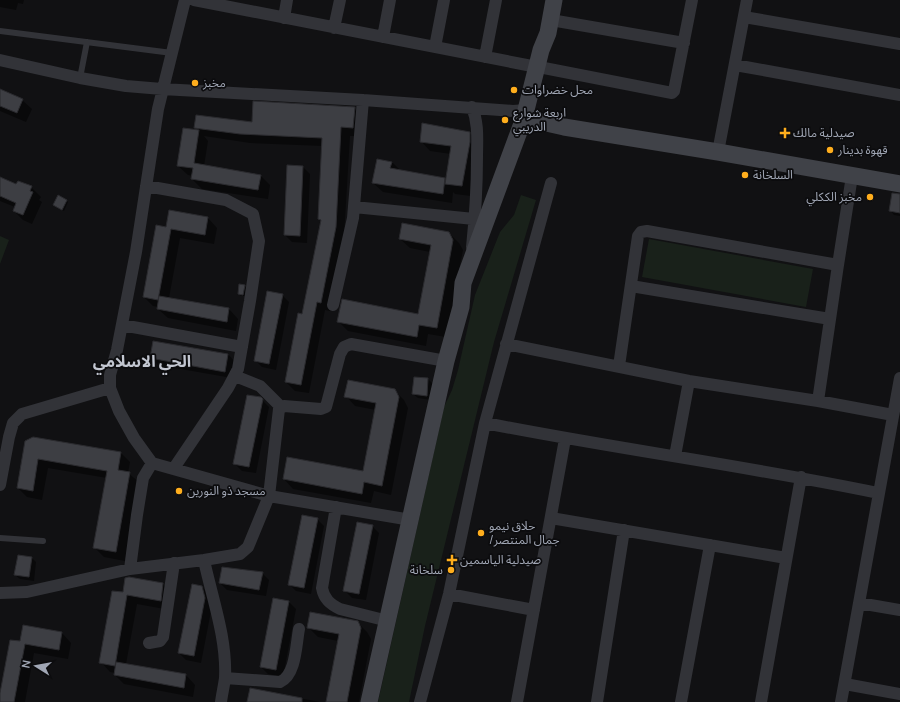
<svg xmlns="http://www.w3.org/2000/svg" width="900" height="702" viewBox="0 0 900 702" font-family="Manrope,'Noto Sans Arabic',sans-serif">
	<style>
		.green { fill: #19211a }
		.shadow { fill: #0007 }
		.building { fill: #3d3e43; stroke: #2b2b2f }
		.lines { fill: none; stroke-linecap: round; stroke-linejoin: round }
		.lane { stroke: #323338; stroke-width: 6 }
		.street { stroke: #323338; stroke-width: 12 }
		.secondary { stroke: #404248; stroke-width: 17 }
		.poi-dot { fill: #ffae1d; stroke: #0c0c0e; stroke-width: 1.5 }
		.labels { text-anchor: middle; stroke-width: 3.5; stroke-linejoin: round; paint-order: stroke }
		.poi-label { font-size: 12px; fill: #a1a7b5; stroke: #0c0c0e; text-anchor: start }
		.district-label { font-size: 16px; font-weight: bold; fill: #c2c6d0; stroke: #0c0c0e }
	</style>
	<rect width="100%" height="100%" fill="#111113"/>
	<path class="green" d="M521 195 536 200 494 342 425 626 409 702H378L444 407 452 390 458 370 475 295 500 232 514 215Z
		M0 236 9 240 0 264Z
		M649 239 813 269 806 307 642 277Z"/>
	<path class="shadow" d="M0 0H24L23 4 18 3 16 10 0 7Z
		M0 90 22 100 32 109 26 122 0 111Z
		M354 108 363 117 362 136H350L344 236 330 311 325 310 309 393 295 391 286 382 303 315 321 221 319 219 323 146 250 143 204 136 208 141 204 166 261 176 270 185 268 199 202 189 192 179 193 176 188 175 178 166 198 131 195 127 253 123Z
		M469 133 479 142 471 196 455 194 453 192 452 203 383 192 373 183 378 160 392 162 401 171 444 179 446 181 451 154 430 151 421 141Z
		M303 167 310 174 307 243 292 242 285 235Z
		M0 178 17 185 31 187 41 197 39 200 42 202 32 224 23 220 14 211 15 207 0 201Z
		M900 195V216L894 215 890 210Z
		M66 200 68 202 64 211 55 205Z
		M208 218 217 228 214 244 180 238 169 298 229 309 238 319 236 331 168 318 158 309V307L153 306 144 297 166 228Z
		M449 233 459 243 463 250 446 337 428 334 426 346 348 331 339 322 419 315 430 252 410 248 400 239Z
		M244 286 246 288 245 296H241L239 294Z
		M282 295 289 302 276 370 262 367 255 360Z
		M154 342 228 354 235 362 232 378 158 365 151 358Z
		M415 378 428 379 433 384 431 400 418 398 413 394Z
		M394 390 404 400 408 408 391 495 374 491 371 503 293 489 284 479 364 472 376 410 355 406 346 396Z
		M260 398 269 407 256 473 242 471 235 464Z
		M26 441 121 453 130 462 128 473 139 482 125 561 104 557 94 547 107 478 48 468 42 500 27 497 18 488Z
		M317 519 324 526 311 594 296 591 289 584Z
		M372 526 379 533 366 600 352 598 344 590Z
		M32 558 36 562 34 581 20 579 15 575Z
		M262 573 269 580 266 596 227 590 220 583Z
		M129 578 163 584 173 594 170 610 137 604 126 664 186 675 195 685 193 697 124 684 115 675V673L110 672 101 662Z
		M202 587 209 594 212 606 201 663 186 660 179 653Z
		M289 602 296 609 283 677 268 674 261 667Z
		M357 622 367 632 371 639 359 702H327L338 641 318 637 308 627Z
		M62 633 71 643 68 659 34 653 25 702H0L21 642Z
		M251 689 320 702H248Z"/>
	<path class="building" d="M0 89 23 99 17 113 0 106Z
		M253 101 355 107 353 128 341 127 336 227 321 303 317 302 301 385 285 382 298 313 302 314 321 220 318 219 322 138 240 134 194 128 196 115 252 122Z
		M422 123 470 132V142L462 186 445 184 451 146 420 142Z
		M183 128 199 130 194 163 261 175 258 190 191 179 193 168 177 166Z
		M377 159 392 162 390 168 445 178 443 194 372 183Z
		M287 165 303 166 300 236 284 235Z
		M0 177 16 184 18 181 32 186 30 191 33 192 23 215 13 211 16 203 0 196Z
		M892 193 900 194V213L889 211Z
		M58 195 67 200 62 210 53 205Z
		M169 210 208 217 205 235 171 229 158 300 143 297 156 225 166 227Z
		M402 223 449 232 453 240 437 328 419 325 417 337 337 322 342 299 418 314 431 245 399 239Z
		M239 284 245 285 243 295 238 294Z
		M267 291 283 294 269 364 254 361Z
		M159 296 229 308 227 322 157 309Z
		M153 341 228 354 225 372 150 358Z
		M414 377 428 378 427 396 412 394Z
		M348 380 395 389 399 397 382 486 364 482 362 494 283 479 287 457 363 471 376 403 344 397Z
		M247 395 261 397 263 399 249 467 233 464Z
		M33 437 121 452 118 470 130 472 116 552 93 548 107 471 38 459 33 491 17 488 25 441Z
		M302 515 318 518 304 588 288 585Z
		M357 522 373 525 359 594 343 591Z
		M18 555 32 557 29 577 14 575Z
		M222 567 263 572 259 590 219 583Z
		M129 577 163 583 161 601 127 595 115 666 99 663 112 591 123 592 125 578Z
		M192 584 202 586 205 598 194 656 178 653Z
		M273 598 289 601 276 670 260 667Z
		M310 612 358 621 361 628 347 702H326L339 634 307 628Z
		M23 625 62 632 59 650 25 644 14 702H0V693L10 640 20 641Z
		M116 662 186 674 184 688 114 675Z
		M250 688 302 698V702H247Z"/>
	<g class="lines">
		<path class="lane" d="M0 31 172 53
			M80 78 87 42
			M0 538 43 541"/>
		<path class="street" d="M185 0 158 109 136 252 117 350 110 375V388L119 411 134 438 152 463 269 496 411 520
			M194 0 537 67
			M744 17 900 44
			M284 18 287 0
			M551 20 684 43
			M334 28 340 0
			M383 37 390 0
			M435 47 444 0
			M485 57 496 0
			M0 60 80 78 126 86 162 89 363 100 513 111 526 110
			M735 65 900 95
			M544 68 672 93 674 91 692 0
			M718 152 747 0
			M146 186 226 200 253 214 259 241 250 301 238 369 228 388 174 468
			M354 207 474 219
			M472 247C475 218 477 188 477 158 477 141 479 124 472 107
			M838 265 852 176
			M631 286 830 319
			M333 305 353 218 363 100
			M122 325 242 347
			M506 344 689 381 818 401 893 415
			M619 366 638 236 641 232 647 231 838 265 818 401
			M235 376 260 386 281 407
			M485 423C616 449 748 466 878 493
			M675 456 689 381
			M0 485 9 437 13 423 22 414 110 388
			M336 507 322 588C324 599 330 604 340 609L388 621
			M551 518 786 558
			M204 560C212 598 227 638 225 678 224 686 222 694 221 702
			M130 569 137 515 143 478 152 463
			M0 593 27 592 130 569 204 560 240 554 248 547 269 496 279 409 284 406 321 409 326 407 340 354 344 347 351 344 446 361
			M449 594 534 610
			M859 603 900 610
			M149 643 160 641 163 637 174 563
			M225 678 280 682C296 675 296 645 299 629
			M845 684 900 694
			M420 702 449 594 485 423 551 183
			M517 702 565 439
			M597 702 624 530
			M681 702 710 545
			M761 702 801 477
			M841 702 900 378"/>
		<path class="secondary" d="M524 118 564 127 718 152 900 184
			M369 702 446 361 461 307 463 283 524 118 541 50 548 33 554 0"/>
	</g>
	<g class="poi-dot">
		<circle cx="195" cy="83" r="4"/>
		<circle cx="514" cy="90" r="4"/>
		<circle cx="505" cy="120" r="4"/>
		<path d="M783 127h4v4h4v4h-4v4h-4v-4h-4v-4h4z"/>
		<circle cx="830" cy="150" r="4"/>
		<circle cx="745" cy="175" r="4"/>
		<circle cx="870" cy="197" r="4"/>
		<circle cx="179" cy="491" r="4"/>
		<circle cx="481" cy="533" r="4"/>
		<path d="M450 554h4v4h4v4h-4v4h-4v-4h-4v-4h4z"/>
		<circle cx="451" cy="570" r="4"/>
	</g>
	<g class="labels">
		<g class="poi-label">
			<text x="203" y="87">مخبز</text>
			<text x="522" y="94">محل خضراوات</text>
			<text x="513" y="117">اربعة شوارع<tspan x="513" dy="14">الدريبي</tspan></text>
			<text x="793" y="137">صيدلية مالك</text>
			<text x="838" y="154">قهوة بدينار</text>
			<text x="753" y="179">السلخانة</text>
			<text x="862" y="201" text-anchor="end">مخبز الككلي</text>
			<text x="187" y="495">مسجد ذو النورين</text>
			<text x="489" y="530">حلاق نيمو<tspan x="489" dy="14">/جمال المنتصر</tspan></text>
			<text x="460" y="564">صيدلية الياسمين</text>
			<text x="443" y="574" text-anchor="end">سلخانة</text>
		</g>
		<g class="district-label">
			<text x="142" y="367">الحي الاسلامي</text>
		</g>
	</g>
	<g transform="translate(36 666) rotate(281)" stroke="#0c0c0e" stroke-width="3" paint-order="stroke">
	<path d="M0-3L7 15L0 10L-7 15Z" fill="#a1a7b5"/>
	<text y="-6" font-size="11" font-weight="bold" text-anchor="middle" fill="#a1a7b5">N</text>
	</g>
</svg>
